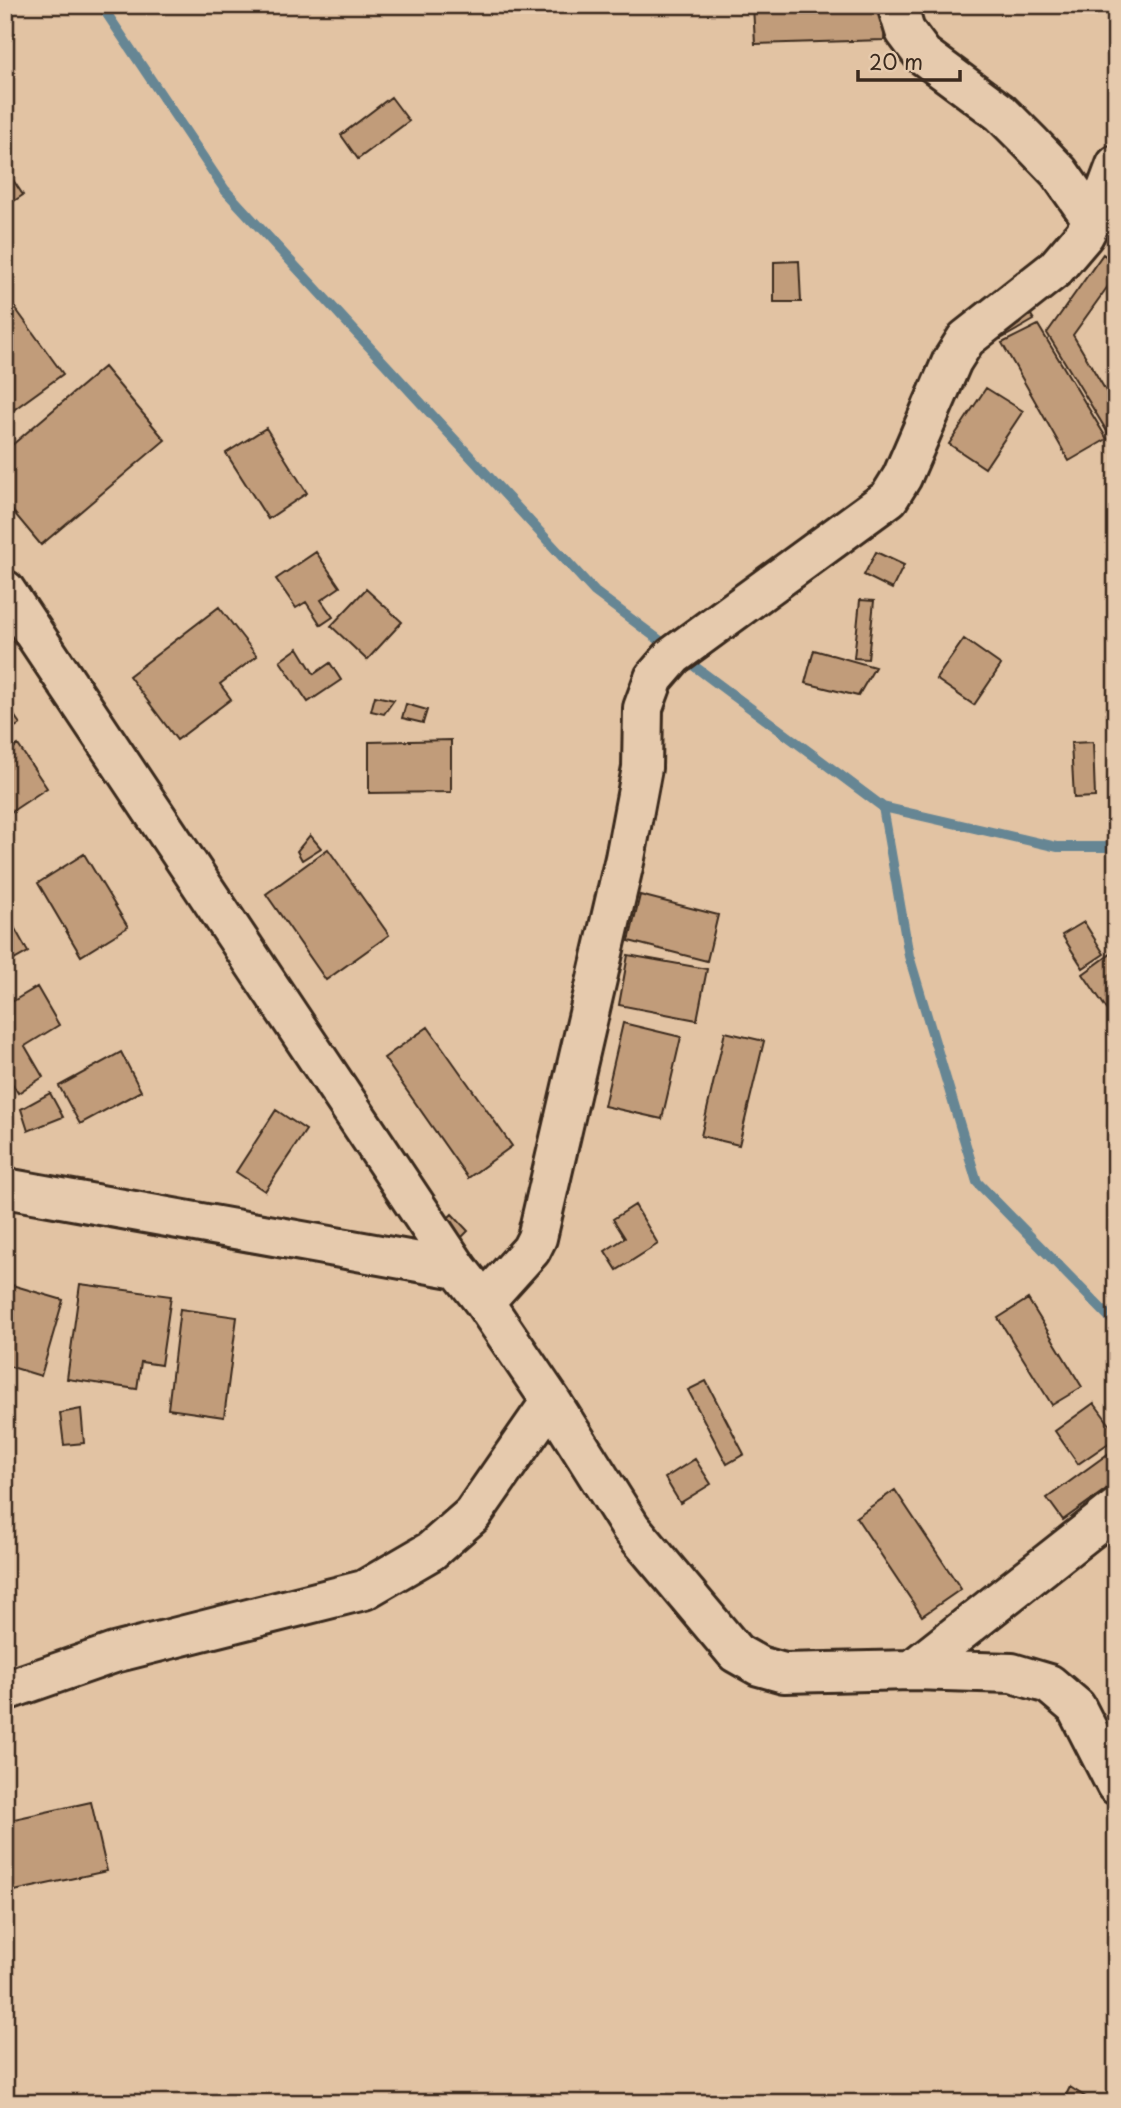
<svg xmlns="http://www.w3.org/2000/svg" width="1121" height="2108" viewBox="0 0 1121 2108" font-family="'Playpen Sans',sans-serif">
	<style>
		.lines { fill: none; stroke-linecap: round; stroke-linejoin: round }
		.stream { stroke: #668694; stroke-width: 10 }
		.building { fill: #c19c7a; stroke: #3b2a1e; stroke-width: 2 }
		.minor-casing { stroke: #3b2a1e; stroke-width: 44 }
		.minor { stroke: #e6caad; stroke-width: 38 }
	</style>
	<rect width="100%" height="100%" fill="#e2c3a3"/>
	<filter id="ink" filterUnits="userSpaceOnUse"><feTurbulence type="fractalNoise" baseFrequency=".0143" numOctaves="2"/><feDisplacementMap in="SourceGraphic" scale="14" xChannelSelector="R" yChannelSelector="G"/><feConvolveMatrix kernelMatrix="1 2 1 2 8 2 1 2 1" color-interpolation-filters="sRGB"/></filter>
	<g filter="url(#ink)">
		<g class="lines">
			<path class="stream" d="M101 5 225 190 595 592 883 807 1057 847H1116
				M883 807 909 956 977 1182 1116 1324"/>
		</g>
		<path class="building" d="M753 5H886L884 40 755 44Z
			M391 97 409 121 358 159 341 135Z
			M5 168 23 195 5 207Z
			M1103 254 1116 264V275L1073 335 1116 408V427L1108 433 1047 333Z
			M799 261 801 302H774V262Z
			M5 294 63 374 5 416Z
			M1028 310 1034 320 1001 339 995 329Z
			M1038 325 1107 439 1069 461 1002 343Z
			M104 367 165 440 41 545 5 502V451Z
			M986 388 1023 411 985 468 949 444Z
			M266 428 307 493 268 519 226 453Z
			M316 552 340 587 321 600 333 617 321 625 306 602 296 608 276 579Z
			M876 552 904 565 892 589 864 575Z
			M366 589 402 622 367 660 331 626Z
			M860 600 874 601 868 659 854 658Z
			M219 607 257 656 220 684 231 699 177 740 129 676Z
			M964 639 1001 665 974 705 936 679Z
			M298 648 314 674 330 663 341 680 308 702 280 661Z
			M814 650 875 667 858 696 805 683Z
			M375 696 394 700 384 714 371 711Z
			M5 702 20 724 5 733Z
			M406 704 427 710 423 723 402 718Z
			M451 740V792L369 793V742Z
			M1093 742 1095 797 1074 798 1071 743Z
			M18 745 47 788 5 816V754Z
			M310 835 321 848 302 860 297 851Z
			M328 849 389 935 326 980 266 894Z
			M84 854 128 927 81 956 38 883Z
			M640 895 718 915 707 961 629 941Z
			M5 911 28 952 5 965Z
			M1084 922 1104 954 1083 968 1062 935Z
			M1112 953 1116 959V1006L1108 1011 1083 974Z
			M628 955 707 969 697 1020 619 1005Z
			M37 987 59 1025 25 1046 43 1077 18 1093 5 1072V1006Z
			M623 1023 681 1037 662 1119 604 1106Z
			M428 1027 512 1146 468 1178 384 1058Z
			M725 1032 764 1041 739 1145 701 1136Z
			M121 1052 141 1091 80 1124 59 1086Z
			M50 1093 63 1117 28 1131 21 1109Z
			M276 1110 306 1130 265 1191 236 1172Z
			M635 1205 658 1244 617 1270 605 1251 625 1238 613 1219Z
			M452 1214 468 1231 451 1248 434 1232Z
			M5 1283 63 1300 41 1376 5 1365Z
			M80 1284 171 1296 161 1365 141 1362 137 1389 67 1379Z
			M1028 1299 1082 1387 1052 1405 998 1318Z
			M180 1309 237 1317 224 1417 168 1409Z
			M706 1381 744 1454 727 1464 688 1390Z
			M1094 1403 1116 1433V1438L1078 1464 1055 1431Z
			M81 1409 84 1443 64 1445 60 1413Z
			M1116 1448V1482L1063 1520 1047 1498Z
			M695 1459 711 1484 680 1503 665 1478Z
			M895 1490 961 1589 922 1616 856 1517Z
			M91 1802 107 1871 5 1893V1821Z
			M1070 2087 1095 2103H1062Z"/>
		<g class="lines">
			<g class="minor-casing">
				<path id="minor" d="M897 5 905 31 923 55 1001 113 1030 142 1059 172 1092 219
					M5 590 458 1269
					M5 1186 11 1189 458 1269 484 1302 551 1401 631 1528 736 1653 759 1666 784 1673 912 1670 1012 1673 1049 1684 1076 1707 1116 1785
					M484 1302 531 1250 537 1238 625 858 642 768 643 708 654 678 673 656 889 498 902 477 952 361 966 339 1055 269 1084 235 1104 197 1116 165
					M912 1670 1116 1509
					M5 1691 114 1653 364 1590 431 1551 472 1515 551 1401"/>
			</g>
			<use href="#minor" class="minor"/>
		</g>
	</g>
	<rect width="1121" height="2108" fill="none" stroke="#e6caad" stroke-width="28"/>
	<rect x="14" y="14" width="1093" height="2080" fill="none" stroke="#3b2a1e" stroke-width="2.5" filter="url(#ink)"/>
	<path d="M858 70v10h102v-10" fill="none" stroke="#3b2a1e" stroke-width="3.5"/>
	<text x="869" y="70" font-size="21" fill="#3b2a1e" stroke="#e6caad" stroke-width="5" paint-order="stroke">20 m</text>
</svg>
